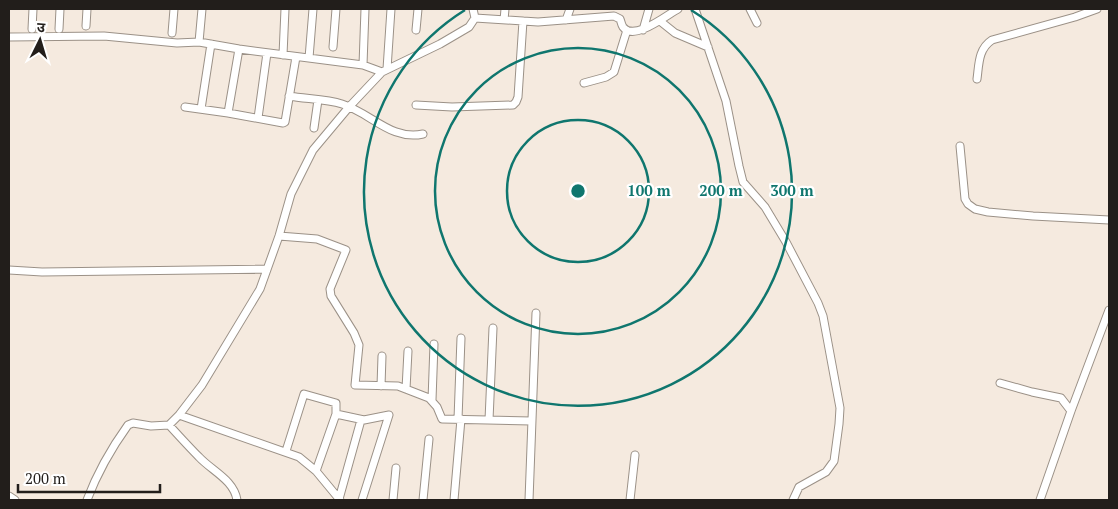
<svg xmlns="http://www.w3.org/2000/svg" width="1118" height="509" viewBox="0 0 1118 509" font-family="'PT Serif','Noto Sans Devanagari',serif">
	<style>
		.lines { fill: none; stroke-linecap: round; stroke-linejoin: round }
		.minor-casing { stroke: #9b9187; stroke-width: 9 }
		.minor { stroke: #fff; stroke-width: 7 }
		.ring { fill: none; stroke: #0f766e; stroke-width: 2.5 }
		.centre { fill: #0f766e; stroke: #fff; stroke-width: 2.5 }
		.ring-label { font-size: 15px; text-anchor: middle; font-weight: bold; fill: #0f766e; stroke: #fff; stroke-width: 4.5; stroke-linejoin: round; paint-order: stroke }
	</style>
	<rect width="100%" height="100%" fill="#f5eadf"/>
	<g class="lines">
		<g class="minor-casing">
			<path id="minor" d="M695 9 726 101 739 166 743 182 765 207 786 242 818 303 823 316 840 408 839 424 834 461 826 472 799 487 793 500
				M750 9 757 23
				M475 18 538 22 614 16 620 19C621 21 621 24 623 27 634 42 668 14 678 9
				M504 20 505 9
				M566 20 570 9
				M660 21 675 33 708 47
				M86 26 87 9
				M32 29 33 9
				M59 29 60 9
				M416 30 418 9
				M643 30 649 9
				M172 33 174 9
				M9 37 104 36 177 43 199 42 239 49 363 65 382 72
				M199 42 202 9
				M333 47 336 9
				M239 49 228 113 283 123 285 122 296 57
				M283 55 285 9
				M309 58 313 9
				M363 65 365 9
				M387 69 391 9
				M977 79C979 65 978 49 992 40L1075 17 1097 9
				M584 83 606 77 614 72 627 30
				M289 96C306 99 326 99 342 104 371 113 391 141 423 134
				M416 105 452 107 513 105 516 102 518 97 523 21
				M185 107 228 113
				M201 109 211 44
				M258 118 267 53
				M314 128 318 100
				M960 146 965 199 968 204 975 209 988 212 1033 216 1109 220
				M279 236 317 239 346 250 330 289 331 296 354 333 359 345 355 385 398 386 429 398 437 407 442 419 531 421
				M9 270 42 272 267 269
				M1000 383 1032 392 1061 398 1071 411
				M381 386 382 356
				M406 389 408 351
				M432 400 434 344
				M336 414 364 420 389 415 362 500
				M179 415 299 457 316 471 340 500
				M458 419 461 338
				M489 420 493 328
				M169 425C179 436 189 447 199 457 212 471 234 480 237 500
				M286 451 304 394 336 403V414L316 471
				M9 496 15 500
				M339 499 361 420
				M87 500C98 471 110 450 128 425L133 423 151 426 169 425 179 415 202 385 260 289 279 236 291 194 313 150 349 107 382 72 440 44 469 27 475 18 473 9
				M393 500 396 468
				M423 500 429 439
				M454 500 461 419
				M529 500 536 313
				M630 500 635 455
				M1040 500 1071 411 1109 310"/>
		</g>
		<use href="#minor" class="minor"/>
	</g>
	<g class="ring">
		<circle cx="578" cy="191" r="71"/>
		<circle cx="578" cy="191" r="143"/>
		<path d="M691 10A214 214 0 1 1 465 10"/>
	</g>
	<circle cx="578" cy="191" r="8" class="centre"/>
	<g class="ring-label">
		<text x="649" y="196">100 m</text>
		<text x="721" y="196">200 m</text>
		<text x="792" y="196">300 m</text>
	</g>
	<rect width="1118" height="509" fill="none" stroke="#221e1b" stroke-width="20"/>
	<g transform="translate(40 40) rotate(5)" stroke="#ffffff" stroke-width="4" paint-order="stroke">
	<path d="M0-4L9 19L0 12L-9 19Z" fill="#221e1b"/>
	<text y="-8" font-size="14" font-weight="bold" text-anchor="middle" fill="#221e1b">उ</text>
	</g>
	<path d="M18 484v8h142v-8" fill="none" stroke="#221e1b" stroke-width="2.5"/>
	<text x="25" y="484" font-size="15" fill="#221e1b" stroke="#ffffff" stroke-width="4" paint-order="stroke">200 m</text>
</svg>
